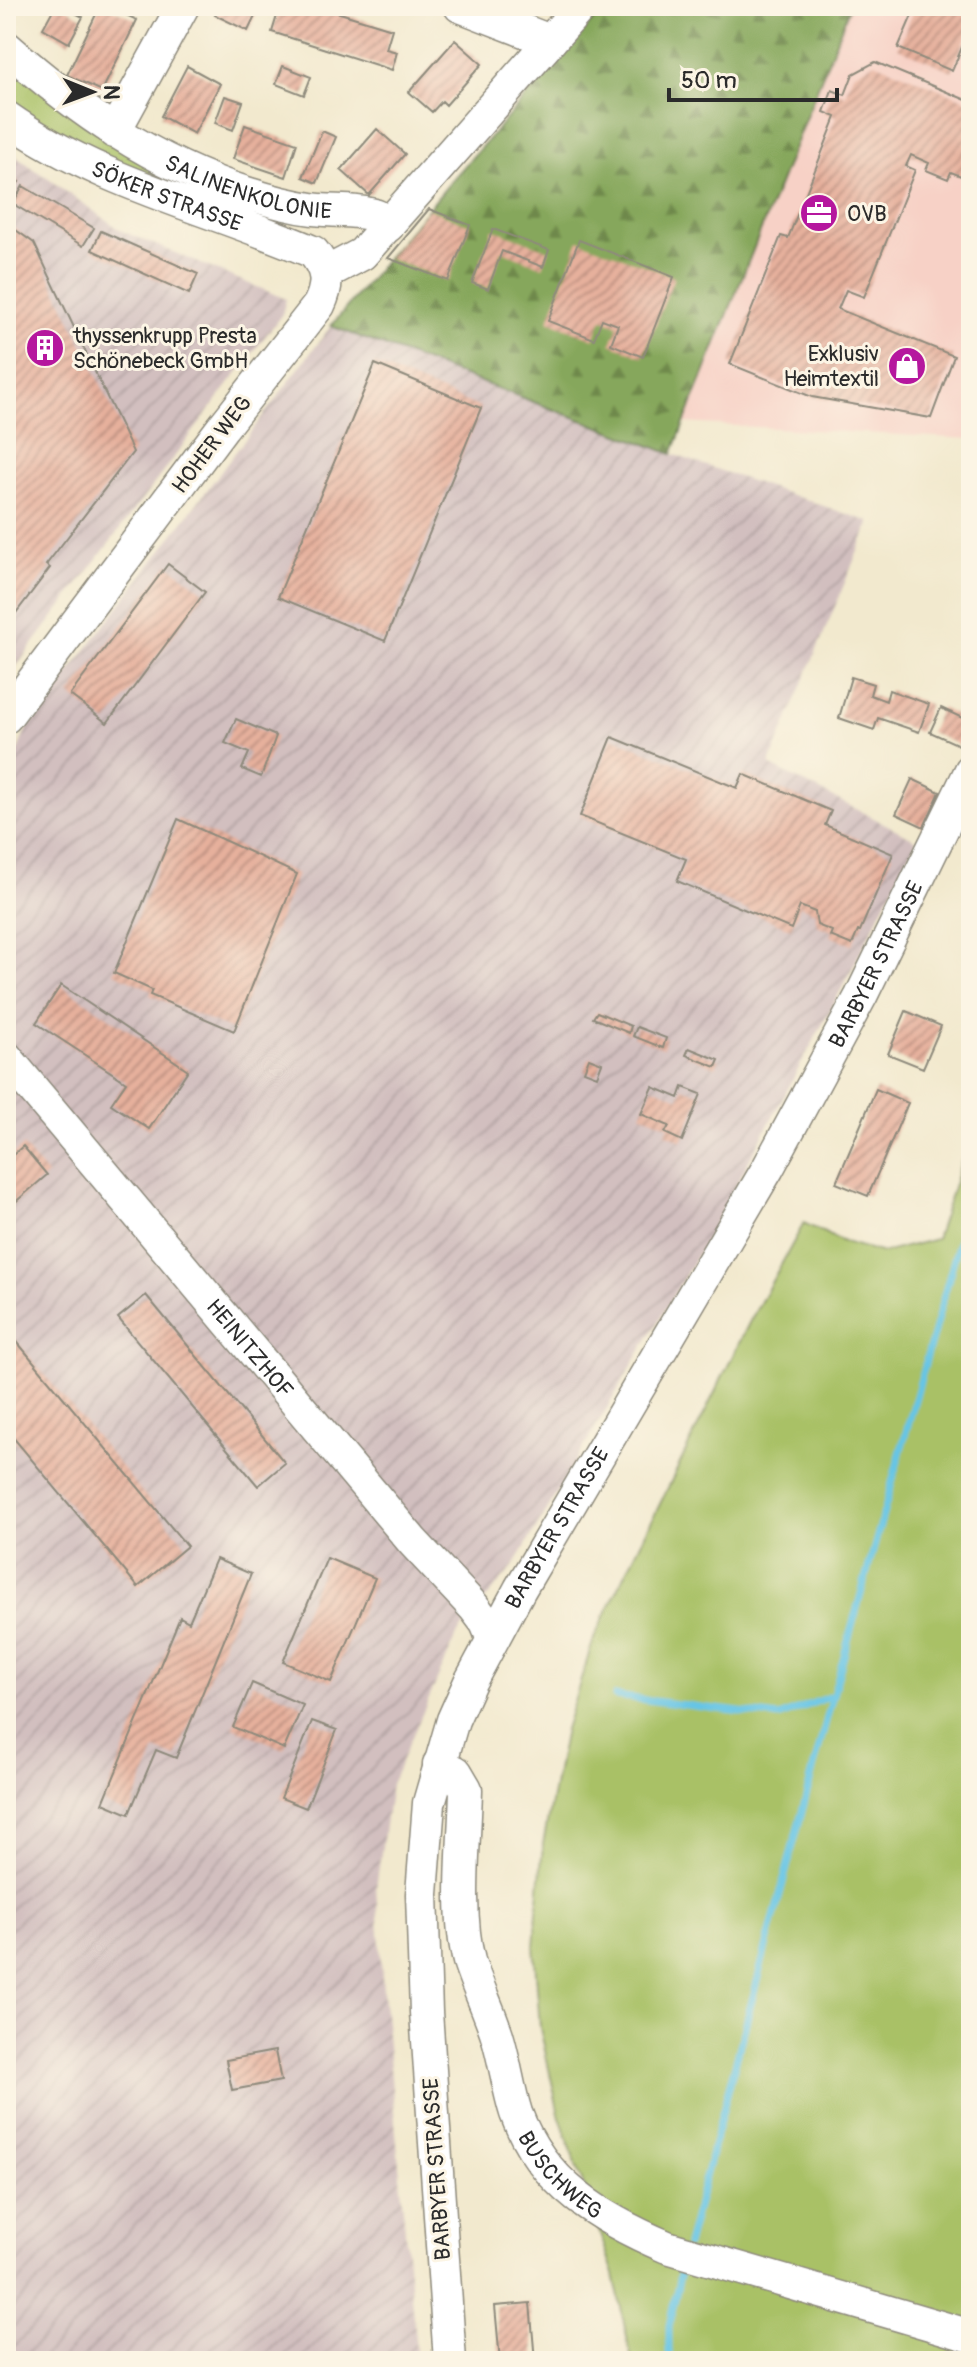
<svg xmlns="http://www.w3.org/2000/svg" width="977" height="2367" viewBox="0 0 977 2367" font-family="Pangolin,sans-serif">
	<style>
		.built { fill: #f7d1c6 }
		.industrial { fill: url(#industrial-furrows) }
		.green { fill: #a9c166; stroke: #6a7648; stroke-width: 2 }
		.forest { fill: url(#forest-firs); stroke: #586943; stroke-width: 2 }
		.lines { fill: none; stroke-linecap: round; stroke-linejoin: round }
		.stream { stroke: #66c5e5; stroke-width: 7 }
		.building { fill: url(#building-hatch) }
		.minor-casing { stroke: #8e8a7c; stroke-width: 35 }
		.minor { stroke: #fff; stroke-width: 32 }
		.labels { text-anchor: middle; stroke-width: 6; stroke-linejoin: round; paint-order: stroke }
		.street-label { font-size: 22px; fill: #2b2b2b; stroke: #fcf5e5 }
		.poi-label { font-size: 22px; fill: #2b2b2b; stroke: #fcf5e5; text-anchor: start }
	</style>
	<defs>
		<pattern id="industrial-furrows" width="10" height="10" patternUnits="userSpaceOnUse" patternTransform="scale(2)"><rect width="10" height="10" fill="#d2bfbf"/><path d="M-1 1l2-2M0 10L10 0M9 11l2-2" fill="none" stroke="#b4a4a4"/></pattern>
		<pattern id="forest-firs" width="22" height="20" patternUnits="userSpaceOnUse" patternTransform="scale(2)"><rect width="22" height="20" fill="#86a75b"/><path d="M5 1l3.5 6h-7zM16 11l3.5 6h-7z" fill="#6e884b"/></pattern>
		<pattern id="building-hatch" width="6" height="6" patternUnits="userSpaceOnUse" patternTransform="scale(2)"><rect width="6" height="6" fill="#e6b09c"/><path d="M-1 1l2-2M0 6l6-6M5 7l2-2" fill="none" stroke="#bb8f7f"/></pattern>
	</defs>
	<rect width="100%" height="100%" fill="#fcf5e5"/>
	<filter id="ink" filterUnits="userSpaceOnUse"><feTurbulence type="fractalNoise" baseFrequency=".0125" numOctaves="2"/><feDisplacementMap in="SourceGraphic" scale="16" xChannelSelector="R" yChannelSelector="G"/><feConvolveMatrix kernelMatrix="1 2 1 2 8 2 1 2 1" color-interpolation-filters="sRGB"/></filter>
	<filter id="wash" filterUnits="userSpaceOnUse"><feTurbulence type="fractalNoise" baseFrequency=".006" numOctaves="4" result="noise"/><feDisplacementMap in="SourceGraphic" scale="32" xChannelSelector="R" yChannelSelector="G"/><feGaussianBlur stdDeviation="1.8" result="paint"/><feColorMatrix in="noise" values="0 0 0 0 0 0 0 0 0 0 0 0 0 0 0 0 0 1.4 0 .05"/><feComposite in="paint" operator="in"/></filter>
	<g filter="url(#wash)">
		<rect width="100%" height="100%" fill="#f2e9ce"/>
		<path class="built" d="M850 6H971V439L684 423Z"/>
		<path class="industrial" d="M6 149 122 231 286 299 282 314 6 680Z
			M331 326 672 454 870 522 769 765 917 840 842 988 710 1233 515 1564 458 1633 391 1784 376 1887 383 1991 417 2361H6V778L27 728Z"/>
		<path class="green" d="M6 60 179 178 130 171 35 119 6 98Z
			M971 1133V2361H632L614 2274 559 2114 540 2028 534 1946 543 1844 565 1729 595 1636 749 1323 804 1223 841 1241 883 1253 936 1239Z"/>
		<path class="forest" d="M606 6H850L672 454 331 326 453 179Z"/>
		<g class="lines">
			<path class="stream" d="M615 1696 779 1717 833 1695
				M687 2245 833 1695 971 1198
				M669 2361V2326L683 2261"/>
		</g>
		<g id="blocks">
			<path class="building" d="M55 6H62L83 17 69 43 43 28Z
				M100 6H107L137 20 102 91 67 75Z
				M220 6H260L248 31 215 15Z
				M280 6H328L327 9 392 29 386 49 397 52 392 70 272 32Z
				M916 6H971V26L952 71 898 48Z
				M455 40 482 64 446 105 442 101 432 112 409 92Z
				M875 62 971 102V180L951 172 948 179 926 170 929 163 911 155 906 166 915 170 864 297 846 290 838 309 954 356 931 418 812 397 730 364 781 236 788 238 836 117 824 112 832 90 845 95 853 74Z
				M187 66 220 84 194 134 161 116Z
				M283 66 311 77 304 95 276 84Z
				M225 96 243 102 233 130 215 123Z
				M245 125 297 143 286 177 233 159Z
				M377 129 405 154 369 195 341 170Z
				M322 131 336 137 317 183 303 177Z
				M6 171 19 182 6 198Z
				M23 186 94 228 83 246 13 204Z
				M429 209 470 225 448 281 388 258Z
				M6 223 34 243 133 452 46 565 50 568 6 626Z
				M493 229 549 250 543 267 502 251 488 289 472 283Z
				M101 231 198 274 189 294 92 250Z
				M579 240 674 277 643 357 611 344 618 325 602 319 594 339 548 321Z
				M375 364 481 408 385 641 278 597Z
				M168 564 205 592 107 723 70 695Z
				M851 677 873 684 870 695 886 701 889 690 929 704 919 732 878 718 874 730 839 718Z
				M941 708 971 722 961 746 930 732Z
				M236 719 276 736 261 777 242 769 249 753 225 743Z
				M612 737 737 788 743 774 831 811 825 825 893 854 860 931H858L852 945 830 936 832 931 817 925 815 912 800 906 791 929 677 881 686 859 580 816Z
				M912 779 940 792 924 827 896 814Z
				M178 819 297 874 234 1031 150 995 152 990 114 973Z
				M61 985 188 1070 149 1129 111 1104 126 1082 36 1023Z
				M906 1011 941 1026 923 1068 888 1054Z
				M597 1012 631 1026 629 1033 593 1018Z
				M637 1027 666 1038 663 1048 633 1036Z
				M689 1048 719 1060 716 1067 686 1055Z
				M589 1058 602 1063 597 1076 584 1071Z
				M653 1087 679 1098 683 1087 701 1094 682 1141 665 1133 669 1126 641 1114Z
				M876 1089 908 1103 868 1196 836 1183Z
				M23 1146 47 1175 6 1210V1161Z
				M146 1295 285 1463 258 1486 118 1318Z
				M13 1337 187 1546 138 1587 6 1429V1342Z
				M327 1558 375 1578 331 1682 283 1662Z
				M216 1559 251 1574 176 1758 156 1750 129 1814 103 1803 180 1617 189 1622Z
				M252 1683 303 1705 284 1749 233 1727Z
				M312 1721 337 1730 306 1808 281 1798Z
				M275 2051 281 2081 232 2090 226 2060Z
				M530 2303 535 2361H500L495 2306Z"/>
		</g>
	</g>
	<g filter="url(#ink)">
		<use href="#blocks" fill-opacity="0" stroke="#8e8a7c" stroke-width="2"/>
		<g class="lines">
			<g class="minor-casing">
				<g id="minor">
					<path d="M460 6 550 41"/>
					<path id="s1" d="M6 47C80 112 151 162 246 193 268 200 290 206 312 209 332 212 355 209 374 215 379 216 384 222 388 226"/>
					<path id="s2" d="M6 117C99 183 210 208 313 252 328 270 329 284 319 305L223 427 6 717"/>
					<path d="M114 132 183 6"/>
					<path d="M326 273 362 254 581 6"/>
					<path id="s3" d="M6 1057 413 1542 474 1607 486 1623 492 1637"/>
					<path id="s4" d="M439 1764 456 1772 466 1789C465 1841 456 1911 469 1961 477 1986 489 2010 497 2035 505 2061 508 2088 516 2113 542 2184 601 2219 667 2247L971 2336"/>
					<path id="s5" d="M450 2361 426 2012 422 1894 429 1803 453 1720 470 1682 520 1589 768 1168 861 996 971 770"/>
				</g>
			</g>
			<use href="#minor" class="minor"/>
		</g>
	</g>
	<defs>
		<g id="office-disc" transform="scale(2)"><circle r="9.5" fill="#b5179e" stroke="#fcf5e5"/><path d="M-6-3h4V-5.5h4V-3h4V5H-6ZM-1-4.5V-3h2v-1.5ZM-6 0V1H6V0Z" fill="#fff"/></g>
		<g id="building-disc" transform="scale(2)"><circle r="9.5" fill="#b5179e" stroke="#fcf5e5"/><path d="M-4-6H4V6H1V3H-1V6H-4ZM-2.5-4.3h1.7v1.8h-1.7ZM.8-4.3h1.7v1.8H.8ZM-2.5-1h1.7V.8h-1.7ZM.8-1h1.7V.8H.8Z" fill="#fff"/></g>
		<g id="shop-disc" transform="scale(2)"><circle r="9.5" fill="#b5179e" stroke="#fcf5e5"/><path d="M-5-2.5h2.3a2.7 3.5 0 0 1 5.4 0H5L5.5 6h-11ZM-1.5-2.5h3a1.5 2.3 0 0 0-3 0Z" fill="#fff"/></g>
	</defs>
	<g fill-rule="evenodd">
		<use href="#office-disc" x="819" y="213"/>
		<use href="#building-disc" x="45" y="348"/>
		<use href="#shop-disc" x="907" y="366"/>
	</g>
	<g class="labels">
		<g class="street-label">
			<text dy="8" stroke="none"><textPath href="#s1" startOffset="284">SALINENKOLONIE</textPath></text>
			<text dy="8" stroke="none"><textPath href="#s2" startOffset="180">SÖKER STRASSE</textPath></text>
			<text transform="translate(211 444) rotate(-53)" y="8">HOHER WEG</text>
			<text dy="8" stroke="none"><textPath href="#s5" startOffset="1512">BARBYER STRASSE</textPath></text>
			<text dy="8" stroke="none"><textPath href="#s3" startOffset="380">HEINITZHOF</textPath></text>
			<text dy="8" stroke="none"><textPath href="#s5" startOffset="864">BARBYER STRASSE</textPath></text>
			<text transform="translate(436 2169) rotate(-94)" y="8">BARBYER STRASSE</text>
			<text dy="8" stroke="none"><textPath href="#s4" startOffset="448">BUSCHWEG</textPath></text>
		</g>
		<g class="poi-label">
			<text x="847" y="221">OVB</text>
			<text x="73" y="343">thyssenkrupp Presta<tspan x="73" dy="25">Schönebeck GmbH</tspan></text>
			<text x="879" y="361" text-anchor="end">Exklusiv<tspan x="879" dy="25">Heimtextil</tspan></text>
		</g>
	</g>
	<rect width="977" height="2367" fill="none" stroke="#fcf5e5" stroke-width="32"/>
	<g transform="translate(92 92) rotate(91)" stroke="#fcf5e5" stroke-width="6" paint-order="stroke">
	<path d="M0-6L14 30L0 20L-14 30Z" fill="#2b2b2b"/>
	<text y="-12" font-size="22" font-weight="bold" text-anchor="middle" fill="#2b2b2b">N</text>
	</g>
	<path d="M669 88v12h168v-12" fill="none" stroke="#2b2b2b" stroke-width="4"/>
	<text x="681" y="88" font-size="24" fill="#2b2b2b" stroke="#fcf5e5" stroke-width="6" paint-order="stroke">50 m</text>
</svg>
